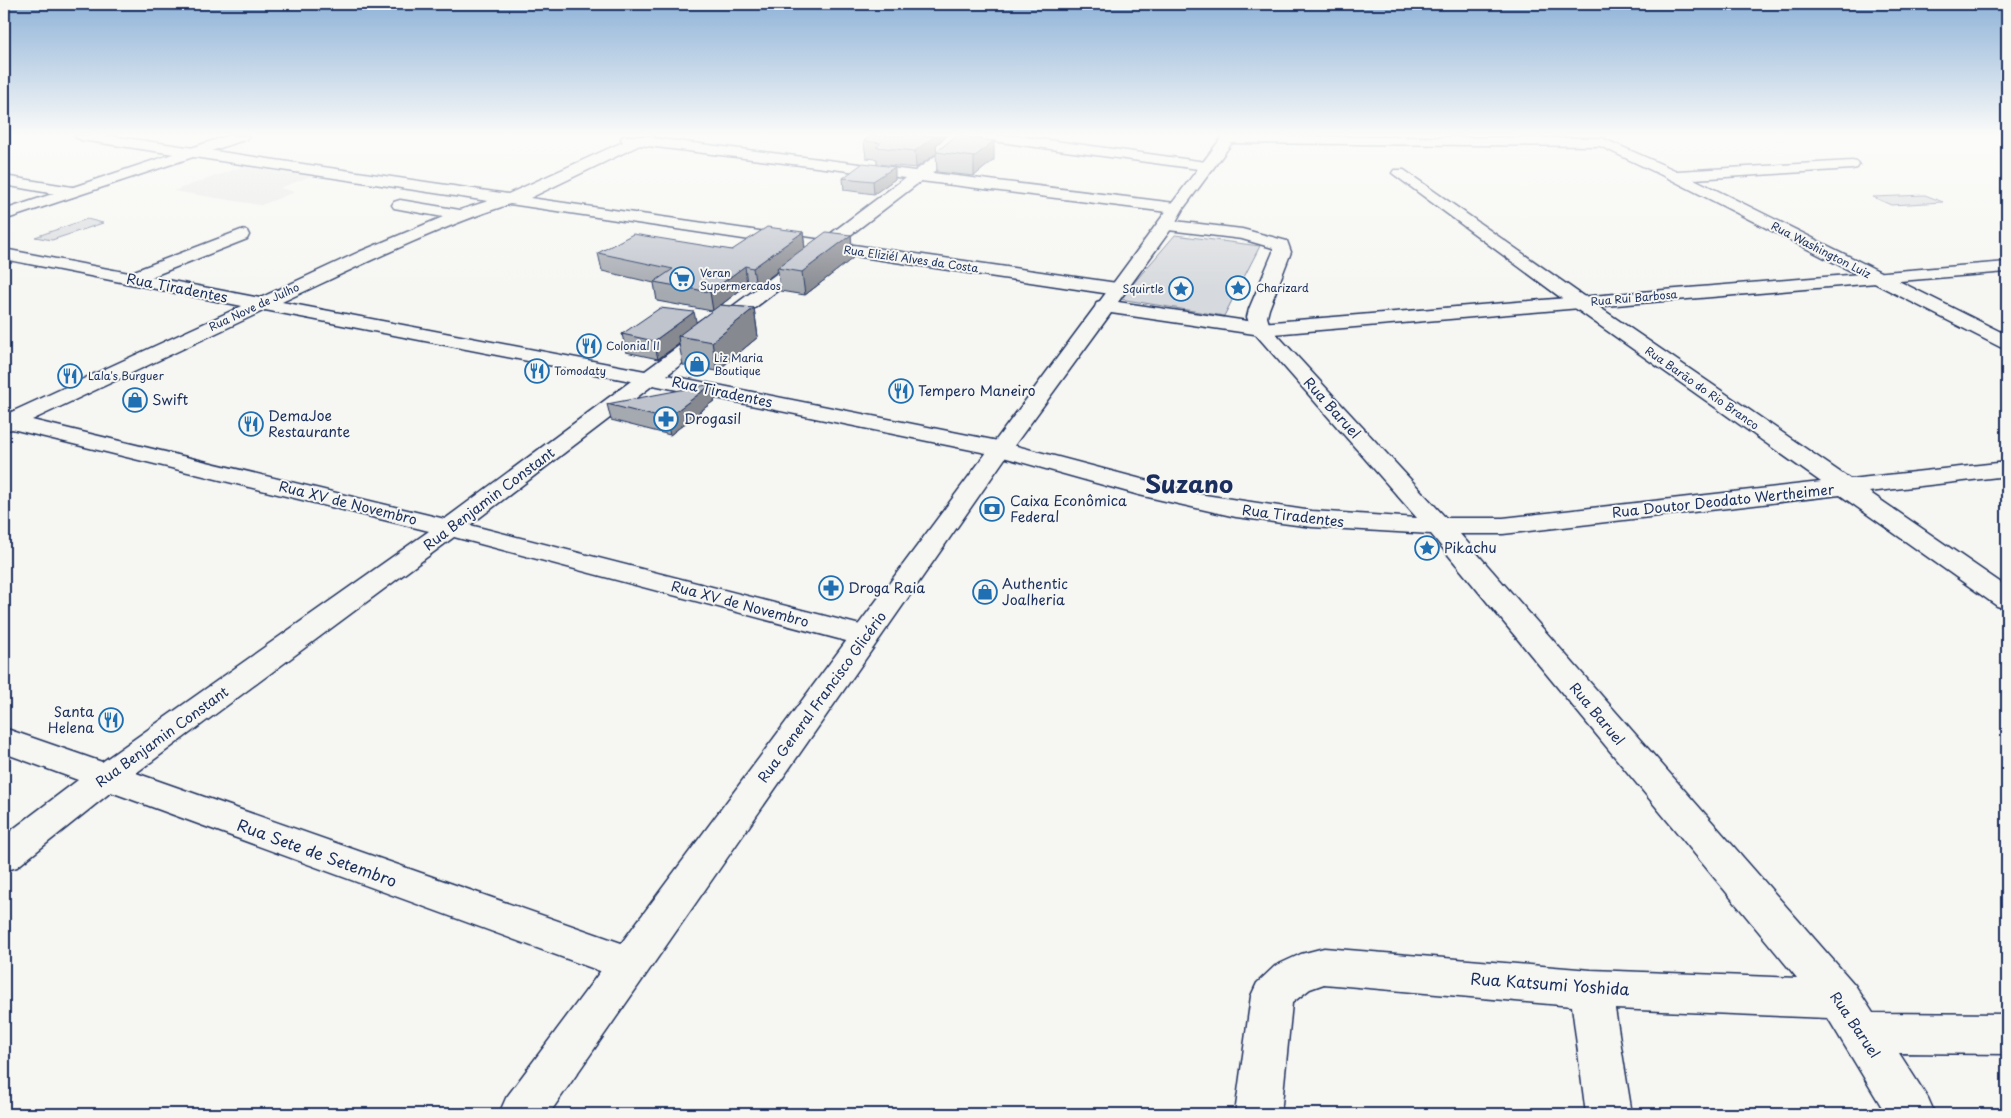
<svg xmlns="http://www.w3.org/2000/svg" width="2011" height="1118" viewBox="0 0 2011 1118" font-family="'Playpen Sans',sans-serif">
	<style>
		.built { fill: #e6e7e7 }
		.green { fill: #d6d9dd; stroke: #78849e }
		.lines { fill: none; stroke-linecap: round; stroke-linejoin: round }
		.minor-casing { stroke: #1b2f5e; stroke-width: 3 }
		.major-casing { stroke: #1b2f5e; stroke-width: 3 }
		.minor { fill: #f6f6f2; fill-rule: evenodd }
		.major { fill: #f6f6f2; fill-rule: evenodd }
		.wall { fill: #a5a9b0; stroke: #1b2f5e }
		.shaded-wall { fill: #868990; stroke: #1b2f5e }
		.building { fill: #c0c4cd; stroke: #1b2f5e }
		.labels { text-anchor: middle; stroke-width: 4; stroke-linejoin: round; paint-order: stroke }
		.far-street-label { font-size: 11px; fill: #1b2f5e; stroke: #f6f6f2 }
		.far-poi-label { font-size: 11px; fill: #1b2f5e; stroke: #f6f6f2; text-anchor: start }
		.street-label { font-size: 14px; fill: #1b2f5e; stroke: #f6f6f2 }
		.poi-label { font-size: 14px; fill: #1b2f5e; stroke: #f6f6f2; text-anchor: start }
		.near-street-label { font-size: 16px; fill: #1b2f5e; stroke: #f6f6f2 }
		.town-label { font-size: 24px; font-weight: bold; fill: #1b2f5e; stroke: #f6f6f2 }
	</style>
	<rect width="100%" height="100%" fill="#f6f6f2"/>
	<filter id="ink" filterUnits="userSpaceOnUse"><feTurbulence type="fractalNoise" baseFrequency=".02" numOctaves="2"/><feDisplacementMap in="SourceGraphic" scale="10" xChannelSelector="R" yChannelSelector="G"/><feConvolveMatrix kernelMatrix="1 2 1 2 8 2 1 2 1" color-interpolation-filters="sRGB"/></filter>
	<g filter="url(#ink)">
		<path class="built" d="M247 165 314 175 280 188 295 192 261 205 173 191Z"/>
		<path class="green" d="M1925 195 1943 202 1891 205 1873 197Z
			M87 219 103 223 52 240 35 237Z
			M1175 235 1260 246 1224 316 1120 299Z"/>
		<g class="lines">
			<g class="minor-casing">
				<path id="minor" d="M74 136H112L508 194 623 142 621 139 623 136H654L653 138 915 171 962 136H978L932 173 1175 203 1181 205 1183 208 1181 211 1175 213 921 181 840 243 1117 283 1124 285 1126 289 1124 293 1117 295 828 252 667 375 998 441 1198 494 1312 511 1417 518 1251 329 1247 317 1249 309 1273 252V248L1242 239 1160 229 1158 225 1160 221 1166 220 1242 229 1287 241 1291 252 1269 309 1267 317 1270 327 1446 518H1503L1821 482 1572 306 1392 173 1394 170H1404L1586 298 1850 479 2007 462V476L1869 492 2007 587V609L1997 606 1840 495 1503 534H1460L1855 985 1873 1013 2007 1014V1054L1899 1053 1928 1098 1935 1114H1886L1828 1018 1615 1009 1632 1114H1586L1572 1006 1324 984 1310 989 1292 1003 1281 1114H1235L1251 996 1257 983 1275 966 1301 954 1324 948 1591 970 1797 978 1431 534 1312 527 1236 517 1139 495 996 455 653 385 470 525 876 629 880 636 876 643 865 646 454 537 136 773 644 951 650 964 644 977 630 982 111 792 17 867 4 871V836L78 780 4 753V728L102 762 429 531 12 429 4 431V413L7 414 242 306 4 259V249L129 273 241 230 247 231 249 235 247 239 151 277 260 298 359 252 443 217 394 208 392 205 394 202 400 200 460 210 488 201 81 140ZM640 145 905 178 822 240 530 198ZM510 204 810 249 645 371 282 302C357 267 431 230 510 204ZM265 310 631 381 445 519 32 420Z
					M978 136H1019L1206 162 1211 163 1213 166 1211 169 1206 170 985 140Z
					M1222 136 1602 138 1677 171 1852 161 1857 162 1859 165 1857 168 1852 169 1694 179 2007 335V349L2000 347 1670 179 1600 146 1227 143 1222 142 1220 139Z
					M4 176 72 187 77 189 80 192 77 195 72 197 4 185Z"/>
			</g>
			<g class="major-casing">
				<path id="major" d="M227 136H249L247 139 4 220V210Z
					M1223 136H1237L1183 209 1174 225 1118 302 1261 323 2007 262V272L1261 335 1111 313 1008 454 549 1114H499L506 1098 1095 307 1097 302 1100 301C1141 246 1180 191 1223 136Z"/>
			</g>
			<use href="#minor" class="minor"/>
			<use href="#major" class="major"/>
		</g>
		<path class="wall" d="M871 136H947L936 145 937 152 956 136 994 160 974 176 937 172 936 153 916 168 877 164V159L866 158 864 141Z
			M843 178 895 179 874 194 844 190Z
			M803 232 805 248 851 235 853 258 805 295 780 291 778 271 756 287 747 285 721 305 754 308 758 337 717 371 683 365 679 344 658 359 626 352 622 334 696 322 712 311 657 301 654 283 602 271 598 253 732 250Z
			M715 400 670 435 611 420 607 404Z"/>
		<path class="shaded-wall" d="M927 136H947L936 145 937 153 916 168 915 151Z
			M994 141V160L974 176V157Z
			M895 167V179L874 194 873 181Z
			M803 232 805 250 777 268 778 271 756 287 753 268Z
			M851 235 853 258 805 295 802 272Z
			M4 247 12 263 4 266Z
			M745 266 747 285 713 311 710 292Z
			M754 308 758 337 717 371 712 342Z
			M694 312 698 330 678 336 679 344 658 359 654 341Z
			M712 384 715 400 670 435 666 419Z"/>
		<path class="building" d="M871 136H935L915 151 876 147 881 143 864 141Z
			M956 136H958L994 141 974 157 936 152Z
			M863 163 895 167 873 181 843 178Z
			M767 227 803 232 753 268 745 266 710 292 654 282 673 269 598 253 633 234 732 250Z
			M826 232 851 235 802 272 777 268Z
			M720 305 754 308 712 342 678 336Z
			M660 308 694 312 654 341 622 334Z
			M712 384 666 419 607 404Z"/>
	</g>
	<linearGradient id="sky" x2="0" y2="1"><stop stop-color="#8fb3d8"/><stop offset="0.46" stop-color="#fbfbf9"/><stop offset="1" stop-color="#fbfbf9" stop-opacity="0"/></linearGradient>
	<rect width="2011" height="293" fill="url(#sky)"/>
	<defs>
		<g id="supermarket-ring" transform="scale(1.25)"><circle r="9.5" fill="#f6f6f2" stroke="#1f6fb2" stroke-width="1.5"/><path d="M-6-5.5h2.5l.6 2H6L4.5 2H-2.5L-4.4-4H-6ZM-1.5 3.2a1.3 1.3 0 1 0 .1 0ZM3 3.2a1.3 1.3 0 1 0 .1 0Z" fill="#1f6fb2"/></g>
		<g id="sight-ring" transform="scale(1.25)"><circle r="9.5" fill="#f6f6f2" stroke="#1f6fb2" stroke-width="1.5"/><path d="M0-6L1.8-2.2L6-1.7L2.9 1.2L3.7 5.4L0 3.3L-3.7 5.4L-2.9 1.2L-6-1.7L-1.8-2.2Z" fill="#1f6fb2"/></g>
		<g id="restaurant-ring" transform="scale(1.25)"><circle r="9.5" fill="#f6f6f2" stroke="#1f6fb2" stroke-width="1.5"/><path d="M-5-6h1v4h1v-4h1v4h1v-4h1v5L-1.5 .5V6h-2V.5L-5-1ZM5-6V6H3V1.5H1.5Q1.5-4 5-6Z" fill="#1f6fb2"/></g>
		<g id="shop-ring" transform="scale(1.25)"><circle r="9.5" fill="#f6f6f2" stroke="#1f6fb2" stroke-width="1.5"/><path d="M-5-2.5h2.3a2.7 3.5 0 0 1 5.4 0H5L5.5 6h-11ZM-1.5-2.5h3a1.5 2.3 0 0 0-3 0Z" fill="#1f6fb2"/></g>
		<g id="pharmacy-ring" transform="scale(1.25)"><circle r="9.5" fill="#f6f6f2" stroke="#1f6fb2" stroke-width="1.5"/><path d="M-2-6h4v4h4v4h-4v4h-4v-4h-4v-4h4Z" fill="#1f6fb2"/></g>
		<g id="bank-ring" transform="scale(1.25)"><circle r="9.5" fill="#f6f6f2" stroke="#1f6fb2" stroke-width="1.5"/><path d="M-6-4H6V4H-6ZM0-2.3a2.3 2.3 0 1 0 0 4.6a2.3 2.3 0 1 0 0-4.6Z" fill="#1f6fb2"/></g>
	</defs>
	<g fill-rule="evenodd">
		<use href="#supermarket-ring" x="682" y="279"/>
		<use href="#sight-ring" x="1238" y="288"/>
		<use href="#sight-ring" x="1181" y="289"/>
		<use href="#restaurant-ring" x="589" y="346"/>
		<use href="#shop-ring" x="697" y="364"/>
		<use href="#restaurant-ring" x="537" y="371"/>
		<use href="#restaurant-ring" x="70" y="376"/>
		<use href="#restaurant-ring" x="901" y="391"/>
		<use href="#shop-ring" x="135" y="400"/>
		<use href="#pharmacy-ring" x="666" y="419"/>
		<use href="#restaurant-ring" x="251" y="424"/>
		<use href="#bank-ring" x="992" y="509"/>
		<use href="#sight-ring" x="1427" y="548"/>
		<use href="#pharmacy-ring" x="831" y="588"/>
		<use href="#shop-ring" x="985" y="592"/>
		<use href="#restaurant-ring" x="111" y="720"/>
	</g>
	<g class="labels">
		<g class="far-street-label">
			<text transform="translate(1821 250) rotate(27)" y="4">Rua Washington Luiz</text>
			<text transform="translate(911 259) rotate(8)" y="4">Rua Eliziél Alves da Costa</text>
			<text transform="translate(1634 298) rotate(-5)" y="4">Rua Rui Barbosa</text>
			<text transform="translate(254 307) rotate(-25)" y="4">Rua Nove de Julho</text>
			<text transform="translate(1702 388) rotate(35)" y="4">Rua Barão do Rio Branco</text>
		</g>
		<g class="far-poi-label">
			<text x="700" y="277">Veran<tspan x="700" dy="13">Supermercados</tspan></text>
			<text x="1256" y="292">Charizard</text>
			<text x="1164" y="293" text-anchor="end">Squirtle</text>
			<text x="606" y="350">Colonial II</text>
			<text x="714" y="362">Liz Maria<tspan x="714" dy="13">Boutique</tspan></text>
			<text x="554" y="375">Tomodaty</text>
			<text x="88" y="380">Lala's Burguer</text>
		</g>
		<g class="street-label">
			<text transform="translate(177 288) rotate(11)" y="5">Rua Tiradentes</text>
			<text transform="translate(722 392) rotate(12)" y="5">Rua Tiradentes</text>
			<text transform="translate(1332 408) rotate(48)" y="5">Rua Baruel</text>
			<text transform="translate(489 499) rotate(-37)" y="5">Rua Benjamin Constant</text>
			<text transform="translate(1723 501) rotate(-6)" y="5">Rua Doutor Deodato Wertheimer</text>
			<text transform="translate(348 503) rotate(14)" y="5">Rua XV de Novembro</text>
			<text transform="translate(1293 516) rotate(7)" y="5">Rua Tiradentes</text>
			<text transform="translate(740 604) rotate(15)" y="5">Rua XV de Novembro</text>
			<text transform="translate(822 697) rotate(-54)" y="5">Rua General Francisco Glicério</text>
			<text transform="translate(1597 714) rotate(50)" y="5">Rua Baruel</text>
			<text transform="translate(162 737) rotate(-36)" y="5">Rua Benjamin Constant</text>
			<text transform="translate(1855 1025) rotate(56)" y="5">Rua Baruel</text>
		</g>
		<g class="poi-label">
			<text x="918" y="396">Tempero Maneiro</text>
			<text x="152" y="405">Swift</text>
			<text x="268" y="421">DemaJoe<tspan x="268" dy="16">Restaurante</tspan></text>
			<text x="684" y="424">Drogasil</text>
			<text x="1010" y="506">Caixa Econômica<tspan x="1010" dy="16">Federal</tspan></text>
			<text x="1444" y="553">Pikachu</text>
			<text x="1002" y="589">Authentic<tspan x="1002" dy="16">Joalheria</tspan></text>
			<text x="848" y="593">Droga Raia</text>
			<text x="94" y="717" text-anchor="end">Santa<tspan x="94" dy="16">Helena</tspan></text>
		</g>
		<g class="near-street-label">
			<text transform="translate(317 853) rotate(20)" y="6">Rua Sete de Setembro</text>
			<text transform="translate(1550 984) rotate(4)" y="6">Rua Katsumi Yoshida</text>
		</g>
		<g class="town-label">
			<text x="1189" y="493">Suzano</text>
		</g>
	</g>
	<rect width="2011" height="1118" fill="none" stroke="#f6f6f2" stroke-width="20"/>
	<rect x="10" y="10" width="1991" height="1098" fill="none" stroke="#1b2f5e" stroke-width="2" filter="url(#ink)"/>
</svg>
